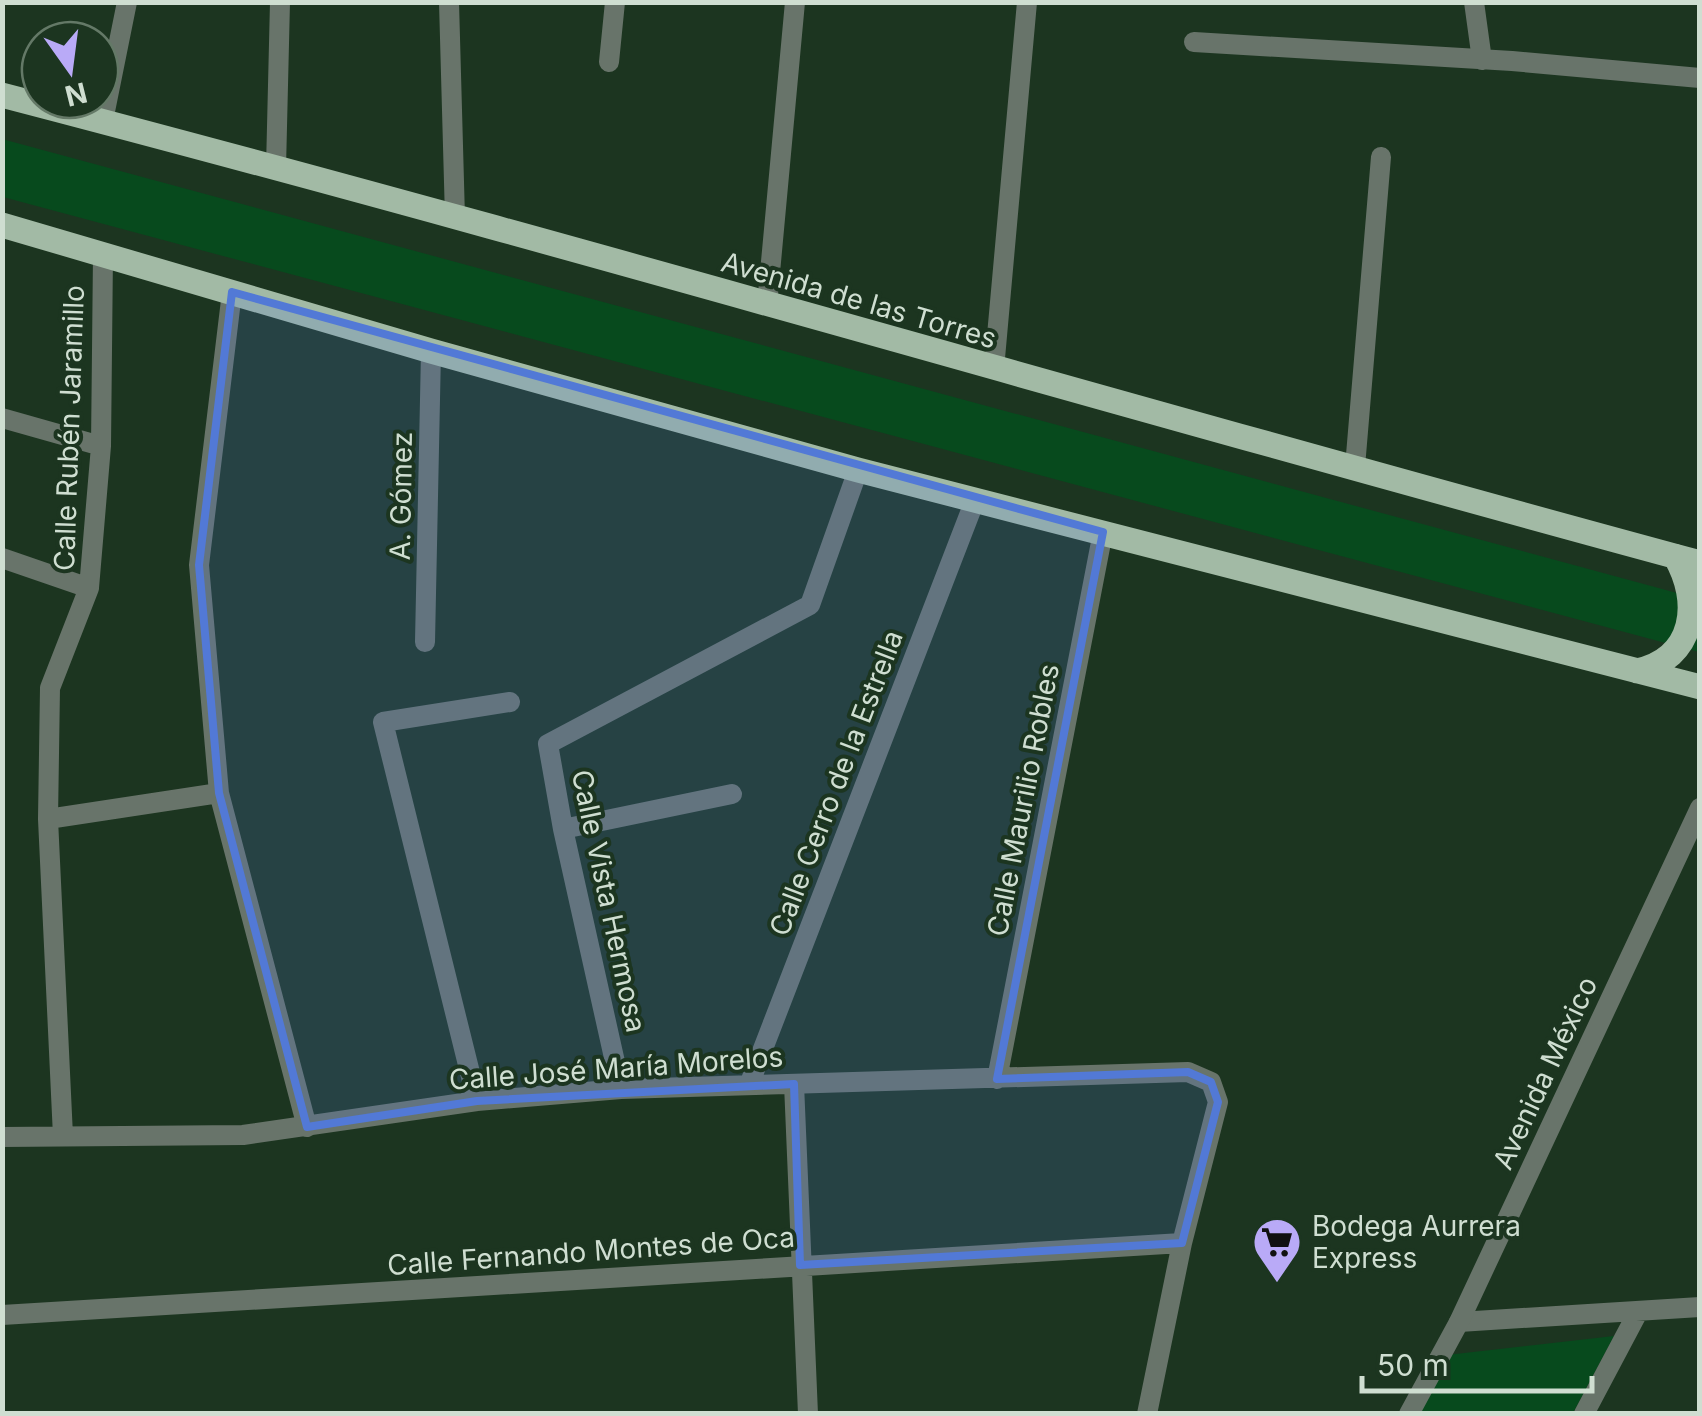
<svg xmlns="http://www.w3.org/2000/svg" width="1702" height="1416" viewBox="0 0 1702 1416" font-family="Inter,sans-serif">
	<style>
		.green { fill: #074a1d }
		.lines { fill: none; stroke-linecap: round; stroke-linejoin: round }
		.minor { stroke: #68746a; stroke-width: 20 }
		.tertiary { stroke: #68746a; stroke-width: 20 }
		.primary { stroke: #a2baa5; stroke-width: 25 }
		.marked { fill: #5279d6; fill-opacity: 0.2; stroke: #5279d6; stroke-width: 8; stroke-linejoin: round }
		.labels { text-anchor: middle; stroke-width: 8; stroke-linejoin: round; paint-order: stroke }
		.street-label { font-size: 28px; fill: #cfded1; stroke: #1c3520 }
		.poi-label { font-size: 28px; fill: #cfded1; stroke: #1c3520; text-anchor: start }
	</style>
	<rect width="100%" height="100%" fill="#1c3520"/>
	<path class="green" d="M2 139 1699 599V652L3 197Z
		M1614 1336 1573 1413 1408 1414 1438 1356Z"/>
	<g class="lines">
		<path class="minor" d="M449 2 455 218
			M1474 2 1482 60
			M1194 42 1512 61 1700 78
			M609 62 615 2
			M103 121 127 2
			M276 168 280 2
			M232 292 199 565 219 793 307 1127
			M767 305 795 2
			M994 369 1027 2
			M2 418 101 446
			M1355 467 1381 157
			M2 558 89 588
			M425 642 431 351
			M48 819 219 793
			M563 829 732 794
			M997 1079 1103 532
			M794 1084 808 1414
			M749 1085 975 500
			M621 1089 563 829 548 744 810 605 858 470
			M477 1101 383 722 510 702
			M63 1136 48 819 50 688 89 588 101 446 103 254
			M2 1137 243 1135 477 1101 621 1089 1188 1072 1211 1082 1218 1102 1182 1243 1147 1414
			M2 1315 1182 1243
			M1459 1322 1700 1307
			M1584 1414 1638 1312"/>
		<path class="tertiary" d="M1409 1414 1459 1322 1700 808"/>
		<path class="primary" d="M2 95C570 243 1133 410 1700 563
			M2 225 431 351 858 470 1700 687
			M1637 671C1695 658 1702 602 1675 556"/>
	</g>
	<path class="marked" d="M232 292 1103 532 997 1079 1188 1072 1211 1082 1218 1102 1182 1243 800 1265 794 1084 477 1101 307 1127 219 793 199 565Z"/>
	<defs>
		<g id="supermarket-pin" transform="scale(2.5)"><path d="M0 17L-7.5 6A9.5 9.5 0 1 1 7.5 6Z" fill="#b9aaf7" stroke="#1c3520"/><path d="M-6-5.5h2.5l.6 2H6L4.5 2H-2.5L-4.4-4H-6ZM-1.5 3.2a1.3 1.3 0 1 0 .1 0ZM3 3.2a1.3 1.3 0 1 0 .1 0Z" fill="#111"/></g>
	</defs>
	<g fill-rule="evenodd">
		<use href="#supermarket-pin" x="1277" y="1242"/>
	</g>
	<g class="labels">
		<g class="street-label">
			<text transform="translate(859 300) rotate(16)" y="10">Avenida de las Torres</text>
			<text transform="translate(69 428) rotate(-88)" y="10">Calle Rubén Jaramillo</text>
			<text transform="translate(401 496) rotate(-89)" y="10">A. Gómez</text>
			<text transform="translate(836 783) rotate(-69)" y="10">Calle Cerro de la Estrella</text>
			<text transform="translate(1023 800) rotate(-79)" y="10">Calle Maurilio Robles</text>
			<text transform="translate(609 901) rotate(78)" y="10">Calle Vista Hermosa</text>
			<text transform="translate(616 1068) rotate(-4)" y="10">Calle José María Morelos</text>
			<text transform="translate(1545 1073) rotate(-65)" y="10">Avenida México</text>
			<text transform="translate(591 1251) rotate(-4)" y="10">Calle Fernando Montes de Oca</text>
		</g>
		<g class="poi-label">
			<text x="1312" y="1236">Bodega Aurrera<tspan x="1312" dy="32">Express</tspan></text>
		</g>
	</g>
	<rect width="1702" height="1416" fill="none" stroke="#cfded1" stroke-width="10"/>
	<g transform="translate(70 70) rotate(166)"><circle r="48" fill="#1c3520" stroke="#647967" stroke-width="2.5"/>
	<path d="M0-8L18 38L0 25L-18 38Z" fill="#b9aaf7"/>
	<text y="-15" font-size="28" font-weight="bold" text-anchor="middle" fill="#cfded1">N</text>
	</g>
	<path d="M1362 1376v15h230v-15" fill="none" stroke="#cfded1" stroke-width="5"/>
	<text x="1377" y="1376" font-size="30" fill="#cfded1" stroke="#1c3520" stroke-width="8" paint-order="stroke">50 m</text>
</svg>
